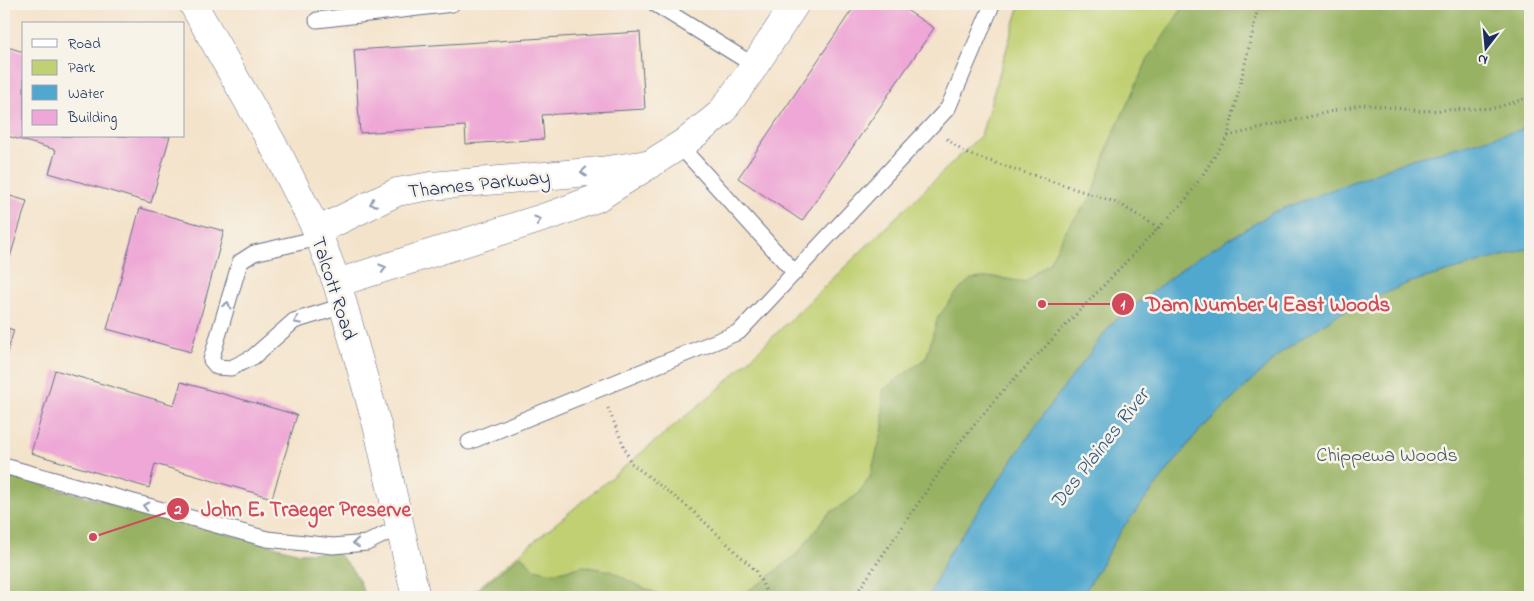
<svg xmlns="http://www.w3.org/2000/svg" width="1534" height="601" viewBox="0 0 1534 601" font-family="'Indie Flower',sans-serif">
	<style>
		.green { fill: #c0d072; stroke: #6e8068 }
		.forest { fill: #98b264; stroke: #5a7061 }
		.water { fill: #51a8ce; stroke: #366c96 }
		.building { fill: #eea7d6 }
		.lines { fill: none; stroke-linecap: round; stroke-linejoin: round }
		.lane-casing { stroke: #676e84; stroke-width: 17 }
		.street-casing { stroke: #676e84; stroke-width: 29 }
		.secondary-casing { stroke: #676e84; stroke-width: 29 }
		.path { stroke: #676e84; stroke-width: 3; stroke-dasharray: 1 4; stroke-linecap: butt }
		.lane { stroke: #fff; stroke-width: 15 }
		.street { stroke: #fff; stroke-width: 28 }
		.secondary { stroke: #fff; stroke-width: 28 }
		.oneway { stroke: #8d97ae }
		.labels { text-anchor: middle; stroke-width: 5; stroke-linejoin: round; paint-order: stroke }
		.street-label { font-size: 20px; fill: #1b2f5e; stroke: #f7f3e8 }
		.park-label { font-size: 20px; fill: #445763; stroke: #f7f3e8 }
		.water-label { font-size: 21px; font-style: italic; fill: #2e5985; stroke: #f7f3e8 }
		.leader { fill: none; stroke: #d1495b; stroke-width: 2 }
		.callout-dot { fill: #d1495b; stroke: #f7f3e8; stroke-width: 2 }
		.mark-label { font-size: 15px; text-anchor: middle; font-weight: bold; fill: #fff }
		.callout-label { font-size: 21px; text-anchor: middle; font-weight: bold; fill: #d1495b; stroke: #f7f3e8; stroke-width: 5; stroke-linejoin: round; paint-order: stroke }
	</style>
	<rect width="100%" height="100%" fill="#f7f3e8"/>
	<filter id="ink" filterUnits="userSpaceOnUse"><feTurbulence type="fractalNoise" baseFrequency=".02" numOctaves="2"/><feDisplacementMap in="SourceGraphic" scale="10" xChannelSelector="R" yChannelSelector="G"/><feConvolveMatrix kernelMatrix="1 2 1 2 8 2 1 2 1" color-interpolation-filters="sRGB"/></filter>
	<filter id="wash" filterUnits="userSpaceOnUse"><feTurbulence type="fractalNoise" baseFrequency=".0096" numOctaves="4" result="noise"/><feDisplacementMap in="SourceGraphic" scale="20" xChannelSelector="R" yChannelSelector="G"/><feGaussianBlur stdDeviation="1.12" result="paint"/><feColorMatrix in="noise" values="0 0 0 0 0 0 0 0 0 0 0 0 0 0 0 0 0 1.4 0 .05"/><feComposite in="paint" operator="in"/></filter>
	<g filter="url(#wash)">
		<rect width="100%" height="100%" fill="#f4e3cb"/>
		<path class="green" d="M1020 4H1530V597H467L722 386 981 135Z"/>
		<path class="forest" d="M1185 4H1530V127L1409 160 1274 212 1191 262 1114 321 1046 411 948 555 928 597H737L762 582 797 554 828 514 857 495 870 477 883 428V390L926 358 938 317 957 292 971 279 995 277 1024 282 1049 263 1066 230 1093 195 1109 143 1147 61Z
			M1530 248V597H1082L1122 529 1197 433 1283 351 1337 315 1408 283Z
			M4 475 300 553 336 552C349 565 362 578 364 597H4Z
			M521 555 534 569 554 573 584 566 611 571 637 585 667 597H469Z"/>
		<path class="water" d="M1530 127V248L1408 283 1337 315 1283 351 1197 433 1122 529 1082 597H928L948 555 1046 411 1114 321 1191 262 1274 212 1409 160Z"/>
		<g id="blocks">
			<path class="building" d="M856 4H897L934 28 802 221 738 178Z
				M640 32 645 109 542 115 544 139 466 144 465 126 360 133 354 50Z
				M4 46 24 52V136H170L151 203 49 173 56 150 4 135Z
				M4 194 27 201 4 277Z
				M140 208 224 231 191 352 107 329Z
				M4 327 14 330 4 363Z
				M55 370 174 405 181 382 297 415 272 498 155 464 149 488 31 453Z"/>
		</g>
	</g>
	<g filter="url(#ink)">
		<use href="#blocks" fill-opacity="0" stroke="#676e84" stroke-width="1"/>
		<g class="lines">
			<g class="lane-casing">
				<path id="lane" d="M655 4 755 66
					M317 20 452 4
					M679 145 795 273
					M319 238 254 253 240 262 211 360 217 367 231 368 253 357 294 321 343 306
					M469 442 739 332 948 108 992 5 989 4
					M4 466 267 539 333 546 367 543 401 526"/>
			</g>
			<g class="street-casing">
				<path id="street" d="M317 231 397 192 431 186 600 171 641 165
					M337 283 555 214 597 198 688 140 721 113 751 71 795 4"/>
			</g>
			<g class="secondary-casing">
				<path id="secondary" d="M193 4 281 159 317 231 337 283 377 425 416 597"/>
			</g>
			<path class="path" d="M1228 136 1363 104 1420 111 1495 108 1530 97
				M947 139 965 153 1118 203 1158 228
				M608 408 631 463 693 511 756 571 769 597
				M854 597 960 442 1000 394 1188 197 1228 136 1259 4"/>
			<use href="#lane" class="lane"/>
			<use href="#street" class="street"/>
			<use href="#secondary" class="secondary"/>
		</g>
		<defs><path id="oneway-chevron" d="M-2-3.5L2.5 0L-2 3.5" fill="none" stroke-width="1.6" stroke-linecap="round" stroke-linejoin="round" transform="scale(1.25)"/></defs>
		<g class="oneway">
			<use href="#oneway-chevron" transform="translate(584 172) rotate(175)"/>
			<use href="#oneway-chevron" transform="translate(373 203) rotate(154)"/>
			<use href="#oneway-chevron" transform="translate(538 220) rotate(-17)"/>
			<use href="#oneway-chevron" transform="translate(383 268) rotate(-17)"/>
			<use href="#oneway-chevron" transform="translate(227 305) rotate(-74)"/>
			<use href="#oneway-chevron" transform="translate(297 321) rotate(154)"/>
			<use href="#oneway-chevron" transform="translate(146 506) rotate(-165)"/>
			<use href="#oneway-chevron" transform="translate(356 543) rotate(175)"/>
		</g>
	</g>
	<g class="labels">
		<g class="street-label">
			<text transform="translate(479 183) rotate(-6)" y="7">Thames Parkway</text>
			<text transform="translate(335 288) rotate(72)" y="7">Talcott Road</text>
		</g>
		<g class="park-label">
			<text x="1387" y="461">Chippewa Woods</text>
		</g>
		<g class="water-label">
			<text transform="translate(1099 448) rotate(-52)" y="7">Des Plaines River</text>
		</g>
	</g>
	<path class="leader" d="M1042 304L1123 304M93 537L178 509"/>
	<g class="callout-dot">
		<circle cx="1042" cy="304" r="5"/>
		<circle cx="93" cy="537" r="5"/>
		<circle cx="1123" cy="304" r="12"/>
		<circle cx="178" cy="509" r="12"/>
	</g>
	<g class="mark-label">
		<text x="1123" y="309">1</text>
		<text x="178" y="514">2</text>
	</g>
	<g class="callout-label">
		<text x="1268" y="311">Dam Number 4 East Woods</text>
		<text x="306" y="516">John E. Traeger Preserve</text>
	</g>
	<rect width="1534" height="601" fill="none" stroke="#f7f3e8" stroke-width="20"/>
	<rect x="22" y="22" width="162" height="115" fill="#f7f3e8" stroke="#9fa5b1"/>
	<rect x="32" y="39" width="25" height="8" fill="#ffffff" stroke="#9fa5b1"/>
	<text x="68" y="48" font-size="15" fill="#1b2f5e">Road</text>
	<rect x="32" y="60" width="25" height="15" fill="#c0d072" stroke="#9fa5b1"/>
	<text x="68" y="72" font-size="15" fill="#1b2f5e">Park</text>
	<rect x="32" y="85" width="25" height="15" fill="#51a8ce" stroke="#9fa5b1"/>
	<text x="68" y="98" font-size="15" fill="#1b2f5e">Water</text>
	<rect x="32" y="110" width="25" height="15" fill="#eea7d6" stroke="#9fa5b1"/>
	<text x="68" y="122" font-size="15" fill="#1b2f5e">Building</text>
	<g transform="translate(1486 48) rotate(196)" stroke="#f7f3e8" stroke-width="4" paint-order="stroke">
	<path d="M0-4L9 19L0 12L-9 19Z" fill="#1b2f5e"/>
	<text y="-8" font-size="14" font-weight="bold" text-anchor="middle" fill="#1b2f5e">N</text>
	</g>
</svg>
